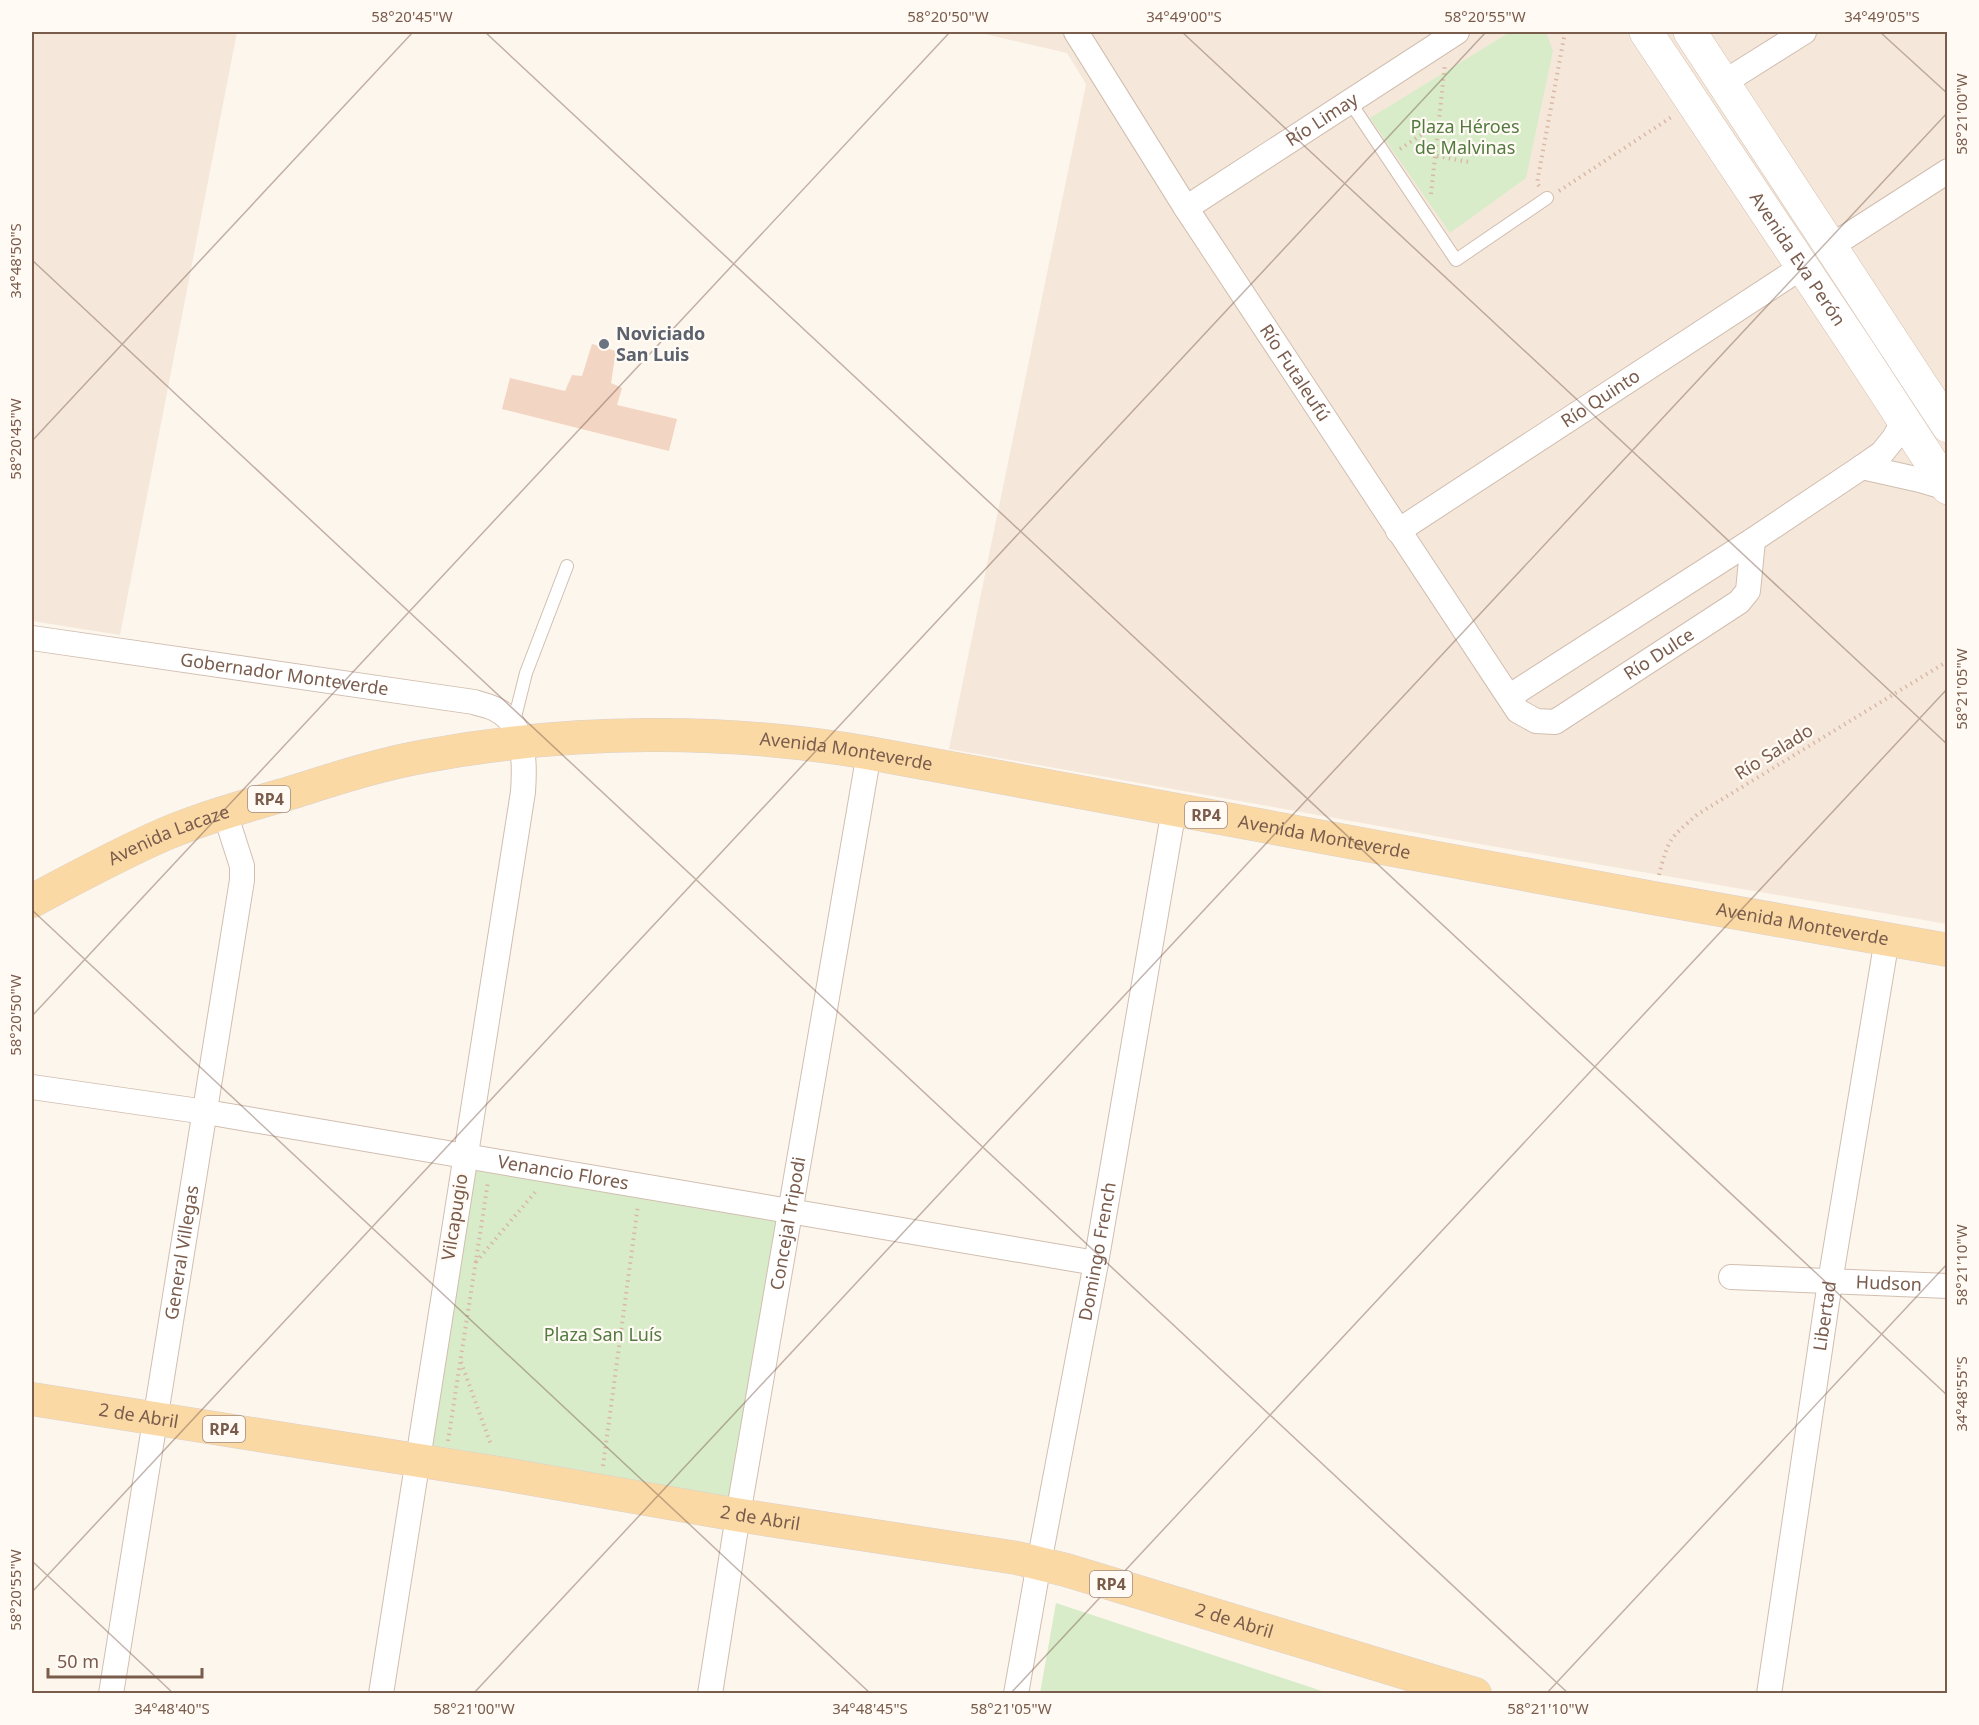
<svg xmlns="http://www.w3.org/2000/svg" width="1979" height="1725" viewBox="0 0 1979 1725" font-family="'Noto Sans',sans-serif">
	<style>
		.residential { fill: #f5e8da }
		.green { fill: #d8ecc9 }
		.building { fill: #f3d5c3 }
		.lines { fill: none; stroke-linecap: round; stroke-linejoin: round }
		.lane-casing { stroke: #d1beb0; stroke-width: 14 }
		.street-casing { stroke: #d1beb0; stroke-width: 26 }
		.secondary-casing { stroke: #d6c0b0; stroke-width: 34 }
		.primary-casing { stroke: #dad1cd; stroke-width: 34 }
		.path { stroke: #d9b8a5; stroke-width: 4; stroke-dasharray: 1.5 4.5; stroke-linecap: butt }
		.lane { stroke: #fff; stroke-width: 12 }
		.street { stroke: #fff; stroke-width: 24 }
		.secondary { stroke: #fff; stroke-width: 33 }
		.primary { stroke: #fbd9a5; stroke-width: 33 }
		.ticks { fill: none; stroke: #7a5c4d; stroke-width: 1.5; stroke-opacity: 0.45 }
		.worship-dot { fill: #6b7280; stroke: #fffaf3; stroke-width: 2 }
		.labels { text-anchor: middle; stroke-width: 4.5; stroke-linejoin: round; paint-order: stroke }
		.shield { fill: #fffaf3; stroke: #a28b7f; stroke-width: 1.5 }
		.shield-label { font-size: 16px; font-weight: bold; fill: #7a5c4d }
		.street-label { font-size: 18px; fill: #7a5c4d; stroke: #fffaf3 }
		.park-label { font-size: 18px; fill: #537a41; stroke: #fffaf3 }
		.worship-label { font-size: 18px; font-weight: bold; fill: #5b616d; stroke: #fffaf3; text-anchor: start }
		.neatline { fill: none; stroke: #7a5c4d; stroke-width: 2 }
		.ticks-label { font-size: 15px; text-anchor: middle; fill: #7a5c4d }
	</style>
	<rect width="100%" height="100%" fill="#fdf6ec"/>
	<path class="residential" d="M32 32H237L120 635 32 621Z
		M976 32H1947V924L1485 845 949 749 1086 84 1067 53Z"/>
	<path class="green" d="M1510 32H1546L1553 51 1526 178 1450 233 1370 118Z
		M464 1156 791 1212 738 1515 416 1460Z
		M1056 1603 1328 1693H1040Z"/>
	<path class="building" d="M592 344 616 351 611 383 622 388 617 405 677 419 669 451 502 409 510 378 565 391 572 375 582 376Z"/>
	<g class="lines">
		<g class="lane-casing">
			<path id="lane" d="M1350 102 1456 260 1547 198
				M513 725 526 673 567 566"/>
		</g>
		<g class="street-casing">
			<g id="street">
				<path id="s1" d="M1076 32 1186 208 1518 711 1536 721 1555 722 1739 602 1748 591 1753 540"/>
				<path d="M1723 83 1804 32"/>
				<path id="s2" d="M1186 208 1457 32"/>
				<path d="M1830 247 1948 171"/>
				<path d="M1862 467 1920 480 1947 488"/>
				<path id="s3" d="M1398 531 1802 267"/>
				<path id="s4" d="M32 638 474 702C482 705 490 706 497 710 526 725 525 764 523 792L381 1694"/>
				<path d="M1510 696 1753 540 1862 467 1882 453 1894 438 1903 422"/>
				<path id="s5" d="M32 1087 206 1112 1096 1263"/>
				<path id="s6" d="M1731 1277 1948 1286"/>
				<path id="s7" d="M111 1694 242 880V866L225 813"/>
				<path id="s8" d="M710 1694 738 1515 869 753"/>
				<path id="s9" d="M1016 1694 1039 1563 1096 1263 1174 809"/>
				<path id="s10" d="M1769 1694 1830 1282 1887 939"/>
			</g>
		</g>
		<g class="secondary-casing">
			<g id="secondary">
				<path id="s11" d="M1646 32 1858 350 1948 488"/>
				<path d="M1690 32 1948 426"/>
			</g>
		</g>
		<g class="primary-casing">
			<g id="primary">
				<path id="s12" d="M32 901C75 878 119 854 165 834 206 817 249 805 290 793 335 779 380 764 426 756 570 729 725 728 869 753L1653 898 1948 950"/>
				<path id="s13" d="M32 1399 504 1474 738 1515 1017 1558 1066 1570 1475 1694"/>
			</g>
		</g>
		<path class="path" d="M1400 149 1439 123
			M1437 156 1469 162
			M1539 186 1537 183 1565 32
			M1559 191 1673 116
			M1431 194 1445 64
			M1659 875C1668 839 1670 838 1698 814L1948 661
			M476 1262 537 1190
			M461 1362 491 1445
			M448 1441 488 1182
			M603 1466 638 1205"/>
		<use href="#lane" class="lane"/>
		<use href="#street" class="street"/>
		<use href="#secondary" class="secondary"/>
		<use href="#primary" class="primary"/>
	</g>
	<path class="ticks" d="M485 32 1948 1396M1182 32 1948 745M1880 32 1948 94M32 260 1569 1694M32 441 413 32M32 910 871 1694M32 1016 950 32M32 1561 174 1694M32 1592 1486 32M473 1694 1948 112M1010 1694 1948 688M1546 1694 1948 1263"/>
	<circle class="worship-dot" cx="604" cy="344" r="6"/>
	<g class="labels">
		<g class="shield">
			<rect x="248" y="786" width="42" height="26" rx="4.5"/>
			<rect x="1185" y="802" width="42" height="26" rx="4.5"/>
			<rect x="203" y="1416" width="42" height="26" rx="4.5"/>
			<rect x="1090" y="1571" width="42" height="26" rx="4.5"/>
		</g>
		<g class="shield-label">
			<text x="269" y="805">RP4</text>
			<text x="1206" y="821">RP4</text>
			<text x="224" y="1435">RP4</text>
			<text x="1111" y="1590">RP4</text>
		</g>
		<g class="street-label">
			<text dy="6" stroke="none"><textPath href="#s2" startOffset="162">Río Limay</textPath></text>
			<text dy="6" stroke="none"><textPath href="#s11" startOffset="273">Avenida Eva Perón</textPath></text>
			<text dy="6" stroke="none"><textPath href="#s1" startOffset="405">Río Futaleufú</textPath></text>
			<text dy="6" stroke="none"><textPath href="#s3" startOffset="242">Río Quinto</textPath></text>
			<text dy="6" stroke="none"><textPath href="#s1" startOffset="974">Río Dulce</textPath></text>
			<text dy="6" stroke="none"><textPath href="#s4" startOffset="255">Gobernador Monteverde</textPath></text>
			<text dy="6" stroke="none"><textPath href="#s12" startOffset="844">Avenida Monteverde</textPath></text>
			<text transform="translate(1774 752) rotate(-32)" y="6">Río Salado</text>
			<text dy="6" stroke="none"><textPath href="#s12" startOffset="152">Avenida Lacaze</textPath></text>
			<text dy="6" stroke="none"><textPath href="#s12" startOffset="1330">Avenida Monteverde</textPath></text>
			<text dy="6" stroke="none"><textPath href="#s12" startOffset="1816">Avenida Monteverde</textPath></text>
			<text dy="6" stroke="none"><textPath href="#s5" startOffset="538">Venancio Flores</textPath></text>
			<text transform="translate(455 1217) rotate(-81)" y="6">Vilcapugio</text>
			<text dy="6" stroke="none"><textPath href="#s8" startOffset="477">Concejal Tripodi</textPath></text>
			<text dy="6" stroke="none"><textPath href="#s7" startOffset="447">General Villegas</textPath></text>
			<text dy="6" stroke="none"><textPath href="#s9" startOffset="450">Domingo French</textPath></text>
			<text dy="6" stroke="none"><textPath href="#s6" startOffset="158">Hudson</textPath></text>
			<text dy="6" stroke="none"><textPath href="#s10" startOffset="382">Libertad</textPath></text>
			<text dy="6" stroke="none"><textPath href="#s13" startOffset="108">2 de Abril</textPath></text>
			<text dy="6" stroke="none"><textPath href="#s13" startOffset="738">2 de Abril</textPath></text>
			<text dy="6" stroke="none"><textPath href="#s13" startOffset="1224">2 de Abril</textPath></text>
		</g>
		<g class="park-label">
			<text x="1465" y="133">Plaza Héroes<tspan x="1465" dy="21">de Malvinas</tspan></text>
			<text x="603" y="1341">Plaza San Luís</text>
		</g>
		<g class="worship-label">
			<text x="616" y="340">Noviciado<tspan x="616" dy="21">San Luis</tspan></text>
		</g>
	</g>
	<rect width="1979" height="1725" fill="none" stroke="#fffaf3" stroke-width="66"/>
	<path d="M48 1668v9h154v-9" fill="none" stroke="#7a5c4d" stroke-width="3"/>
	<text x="57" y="1668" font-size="18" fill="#7a5c4d" stroke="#fffaf3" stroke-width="4.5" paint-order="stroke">50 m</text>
	<rect x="33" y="33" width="1913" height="1659" class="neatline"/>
	<g class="ticks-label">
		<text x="412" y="22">58°20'45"W</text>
		<text x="948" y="22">58°20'50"W</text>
		<text x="1184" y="22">34°49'00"S</text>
		<text x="1485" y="22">58°20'55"W</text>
		<text x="1882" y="22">34°49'05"S</text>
		<text transform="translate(1962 114) rotate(-90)" y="5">58°21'00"W</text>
		<text transform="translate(16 261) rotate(-90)" y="5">34°48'50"S</text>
		<text transform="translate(16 439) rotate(-90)" y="5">58°20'45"W</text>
		<text transform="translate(1962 689) rotate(-90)" y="5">58°21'05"W</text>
		<text transform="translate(16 1015) rotate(-90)" y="5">58°20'50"W</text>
		<text transform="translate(1962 1265) rotate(-90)" y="5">58°21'10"W</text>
		<text transform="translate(1962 1394) rotate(-90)" y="5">34°48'55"S</text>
		<text transform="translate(16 1590) rotate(-90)" y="5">58°20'55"W</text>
		<text x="172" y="1714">34°48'40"S</text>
		<text x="474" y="1714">58°21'00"W</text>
		<text x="870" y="1714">34°48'45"S</text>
		<text x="1011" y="1714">58°21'05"W</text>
		<text x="1548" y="1714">58°21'10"W</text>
	</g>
</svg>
